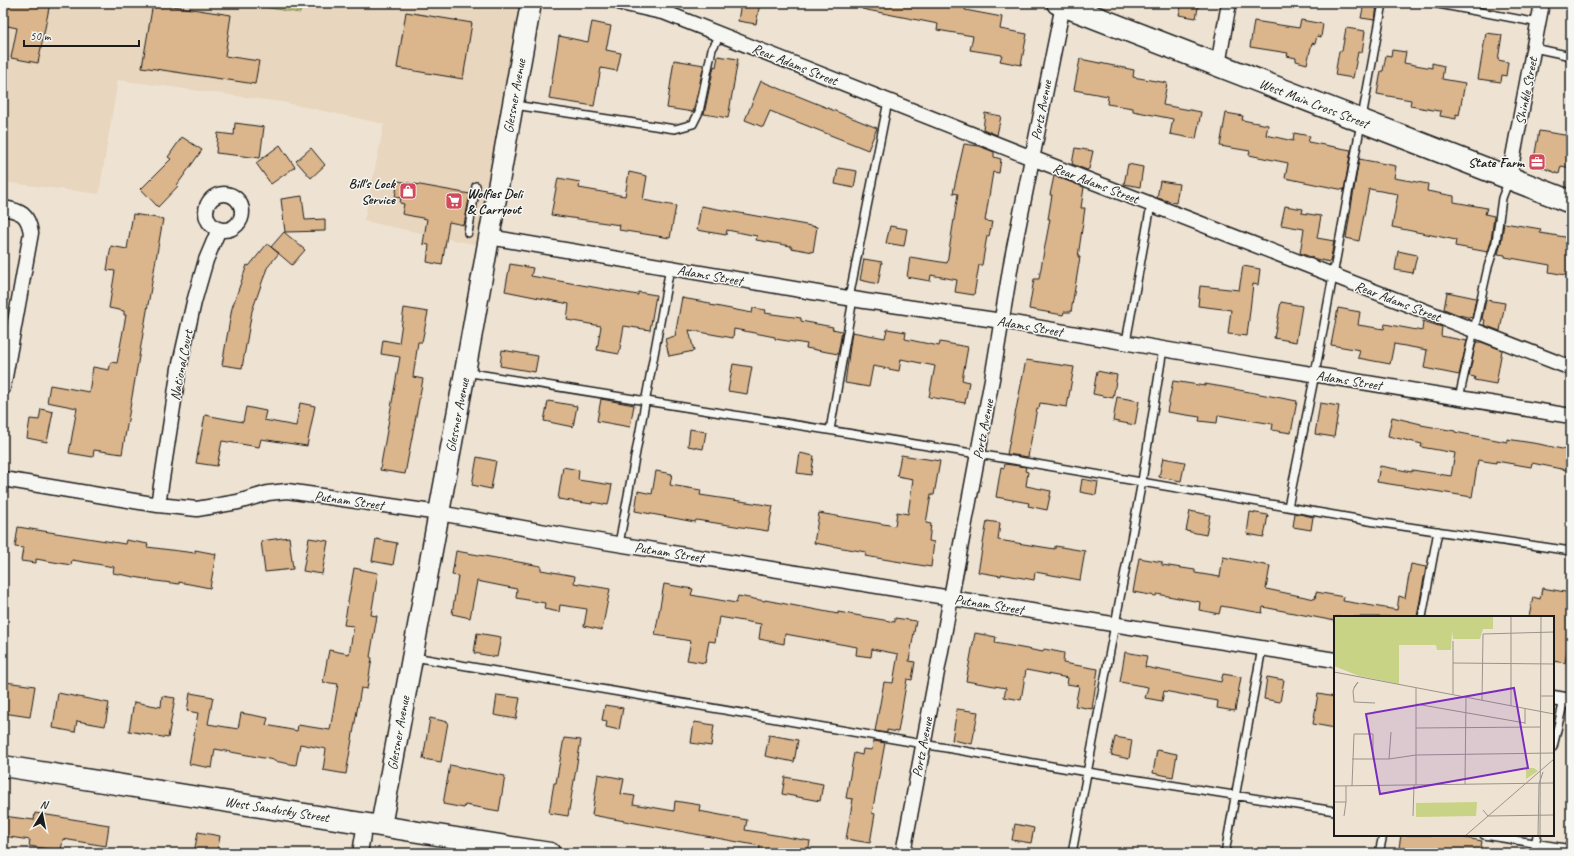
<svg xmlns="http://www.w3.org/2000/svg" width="1574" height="856" viewBox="0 0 1574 856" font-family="Caveat,sans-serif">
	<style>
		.built { fill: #e8d6be }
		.green { fill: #c8d386; stroke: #727851 }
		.building { fill: #dbb68c; stroke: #1c1c1c }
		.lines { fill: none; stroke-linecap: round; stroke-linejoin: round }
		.lane-casing { stroke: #1c1c1c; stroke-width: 10 }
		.street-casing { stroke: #1c1c1c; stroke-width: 17 }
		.secondary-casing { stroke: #1c1c1c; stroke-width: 23 }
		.highway-casing { stroke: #1c1c1c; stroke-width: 25 }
		.lane { stroke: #f6f6f2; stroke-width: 7 }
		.street { stroke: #f6f6f2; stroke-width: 14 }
		.secondary { stroke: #f6f6f2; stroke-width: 20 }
		.highway { stroke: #f6f6f2; stroke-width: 22 }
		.labels { text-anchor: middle; stroke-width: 3; stroke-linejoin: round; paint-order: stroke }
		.street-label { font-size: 14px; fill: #1c1c1c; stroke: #f6f6f2 }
		.poi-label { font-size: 14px; font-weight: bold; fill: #1c1c1c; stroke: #f6f6f2; text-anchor: end }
		.inset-road { fill: none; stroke: #9a938a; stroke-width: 1 }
		.view { fill: #7b2cbf; fill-opacity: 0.15; stroke: #7b2cbf; stroke-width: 2 }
		.inset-edge { fill: none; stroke: #1c1c1c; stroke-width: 2 }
	</style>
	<rect width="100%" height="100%" fill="#eee3d3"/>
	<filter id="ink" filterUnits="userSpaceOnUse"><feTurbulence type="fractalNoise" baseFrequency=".025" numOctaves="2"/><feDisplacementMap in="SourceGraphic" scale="8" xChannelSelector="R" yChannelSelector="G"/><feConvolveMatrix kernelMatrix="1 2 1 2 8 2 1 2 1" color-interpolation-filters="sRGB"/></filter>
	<g filter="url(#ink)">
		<path class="built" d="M3 3H531L487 247 364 221 384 124 281 102 118 80 99 194 3 182Z"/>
		<path class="green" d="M240 3H301L300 13Z
			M1547 849 1571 852V853H1541Z"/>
		<path class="building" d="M3 3H50L38 63 11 58 17 28 3 25Z
			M153 3 231 15 225 56 259 61 255 84 142 67Z
			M741 3H760L756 24 738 21Z
			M863 3H960L966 4 965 10 1002 17 1000 29 1027 34 1021 65 1000 61 1002 55 970 50 973 36 937 30 938 24 862 9Z
			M1182 3H1199L1196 18 1179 15Z
			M1364 3 1377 5 1375 20 1361 18Z
			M406 12 472 23 463 79 397 68Z
			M1301 20 1323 24 1321 37 1317 36 1315 44 1312 43 1307 64 1296 61V58L1287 56 1288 53 1250 47 1254 21 1299 28Z
			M592 22 611 26 606 50 621 53 617 71 601 68 594 106 549 99 559 36 588 42Z
			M1346 28 1365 31 1362 53 1358 52 1353 78 1335 75 1339 51H1342Z
			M1486 33 1502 35 1498 60 1508 62 1506 76 1502 75 1501 82 1478 79Z
			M1392 50 1406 52 1404 63 1432 68V63L1444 66 1442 79 1465 83 1459 115 1456 114V119L1440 116 1441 111H1439L1410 106 1411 100 1377 94 1381 71H1383L1386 55 1391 56Z
			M718 56 738 59 728 118 704 114 714 66 716 67Z
			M1080 59 1134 70 1133 77 1167 83 1163 105 1201 112 1196 139 1170 134 1173 119 1133 111V108L1107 104 1108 96 1074 90Z
			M674 60 704 65 693 112 667 108Z
			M761 81 877 128 868 150 770 111 763 127 745 120Z
			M985 113 1001 116 997 135 983 129Z
			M1226 113 1243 116 1242 120 1268 125 1266 135 1293 141 1294 133 1310 136 1308 142 1351 150 1344 190 1285 178 1288 163 1249 155 1250 151 1220 146Z
			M235 123 264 127 260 158 216 153 218 133 234 135Z
			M1539 131 1571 136V168L1561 166 1559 174 1533 164Z
			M182 137 202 150 177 185 178 186 158 207 141 189 171 159 168 157Z
			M964 144 979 146 994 152V157L1001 159 999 173 993 172 985 221 992 222 989 236H987L982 265H979L974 295 955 292 957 280 931 275 930 281 907 277 910 257 947 263 958 194 953 193Z
			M280 145 295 167 271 184 256 163Z
			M311 148 325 165 311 178 296 161Z
			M1075 148 1093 151 1089 169H1088L1087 170 1072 164Z
			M1359 159 1396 166 1394 178 1428 184 1427 191 1454 196V202L1487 208 1485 214 1494 216 1491 241 1488 252 1455 246 1456 240 1392 227 1398 194 1369 189 1359 241 1346 238Z
			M1128 164 1143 167 1140 187 1124 184Z
			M838 168 857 171 854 188 835 184Z
			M629 172 647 176 643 200 676 206 670 238 619 230 620 225 551 215 558 178 580 182 579 188 625 196Z
			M1054 176 1084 187 1081 208H1085L1078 257H1080L1071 312H1064L1063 315 1029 309 1034 279H1039L1044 251 1050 219H1048L1052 195H1050Z
			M398 181 470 194 464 225 449 222 442 265 427 262 429 245 423 244 427 219 402 214 404 204 400 203 401 198 395 197Z
			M1160 181 1179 184 1176 203 1157 198Z
			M302 196 305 220 325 219V231L285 232 281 199Z
			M701 206 817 227 813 252 791 248V246L756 240 757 236 727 230 726 235 697 230Z
			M1285 206 1303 209 1302 213 1321 216 1317 238 1334 241 1330 262 1316 259 1300 253 1304 229 1281 225Z
			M133 214 163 219 122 454 94 450 93 457 69 453 77 408 47 402 50 385 89 392 93 367 109 370 111 362 117 363 126 315H124V311L109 308 115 271 107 270 111 246 127 249Z
			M1504 223 1541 229 1540 233 1571 238V276L1549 272 1550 265 1505 257V255L1498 254 1501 243Z
			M890 226 907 229 904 246 886 243Z
			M284 232 305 250 292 265 271 247Z
			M267 244 279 253 267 268 252 311 242 368 222 365 232 308 247 265 249 266Z
			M1398 251 1417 255 1413 273 1395 270Z
			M864 259 882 262 878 284 860 280Z
			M510 264 533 268 531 276 638 295V292L656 295 650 330 624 326 619 354 597 350 601 326 567 320 569 304 505 291Z
			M1243 266 1260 269 1258 285 1253 284 1247 336 1228 334 1231 310 1198 306 1200 286 1239 290Z
			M1447 292 1476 298 1472 318 1459 315 1444 309Z
			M682 297V298L710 303V305L752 313 753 308 766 310 765 313 801 318V321L833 327 832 329 842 331 838 354 806 348 807 344 775 339V337L734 329 733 338 689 330 694 351 669 356 665 339 675 336Z
			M1486 300 1505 303 1500 331 1484 325 1485 320 1482 319Z
			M1281 302 1302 306 1296 342 1274 338Z
			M404 308 428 312 422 342H418L413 377 423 379 405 474 380 470 400 357 381 354 383 340 399 343Z
			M1338 308 1360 312 1358 325 1384 329 1385 324 1422 331 1423 321 1442 327 1441 336 1467 341 1459 375 1424 368 1427 350 1394 344 1390 364 1358 358 1360 350 1331 345Z
			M887 329 906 332 905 339 939 346 940 342 968 347 962 380 969 382 965 403 929 397 935 366 901 359 899 371 873 366 869 387 845 383 852 332 885 338Z
			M1476 342H1481L1502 350 1496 384 1474 380 1475 377 1469 376Z
			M502 350 538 356 535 372 500 366Z
			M1026 360 1074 367 1067 407 1040 403 1039 408H1037L1028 457 1007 454Z
			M733 364 752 367 747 394 728 391Z
			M1097 371 1117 375 1113 398 1093 394Z
			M1173 381 1205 386V384L1223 387 1297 401 1291 433 1272 430 1273 424 1218 415 1217 423 1199 421 1200 417 1167 412Z
			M1117 397 1139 401 1135 425 1113 421Z
			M601 399 634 405 630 427 597 421Z
			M548 401 577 406 573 427 544 421Z
			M300 403 315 406 307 446 261 439 259 447 222 441 217 466 196 463 205 415 243 422 246 407 266 411 264 420 296 426Z
			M1320 403 1339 406 1334 437 1315 434Z
			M41 409 53 412 47 442 27 438 30 419 39 420Z
			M1392 417 1421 424V425L1455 431V432L1507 442V439L1539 444 1571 451V471L1532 463 1531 467 1496 461V463L1478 460 1472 497 1377 482 1380 466 1412 472V470L1451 476 1455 453 1421 447 1422 444 1388 436Z
			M690 429 706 432 703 449 688 446Z
			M800 453 814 456 811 475 797 473Z
			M901 455 940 461 934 495H931L926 523 931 524 929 541 934 542 931 567 865 556 866 552 814 543 819 513 895 526 897 512 908 514 913 479 897 476Z
			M477 457 496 461 491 489 472 485Z
			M1163 458 1185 462 1181 481 1159 477Z
			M1005 464 1026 467 1025 471 1028 472 1026 486 1051 491 1047 510 1028 506 1029 503 996 497 1001 467 1004 468Z
			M563 467 579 470 578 480 612 485 608 505 592 502V504L558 499Z
			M656 471 672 474 670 485 701 490 700 495 773 506 768 531 696 520 695 522 635 511 638 491 652 494Z
			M1082 479 1098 482 1096 495 1080 492Z
			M1190 511 1210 515 1206 535 1186 531Z
			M1250 512 1268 515 1264 537 1247 534Z
			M1295 513 1313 517 1311 530 1293 527Z
			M987 521 1000 523 998 540 1055 549V546L1085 551 1080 580 1035 572 1034 580 1001 574V576L978 572Z
			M18 527 125 544 126 540 148 544 147 547 195 553V550L216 554 210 588 179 582V584L156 581 113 573 114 567 72 560 71 565 36 559V563L21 561 23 548 15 547Z
			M289 537 293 569 265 572 261 541Z
			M309 538 328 541 322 574 303 571Z
			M376 539 397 543 393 565 372 561Z
			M456 551 541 566V570L575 576 574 583 610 589 602 630 584 626 587 609 560 605 559 612 544 609 545 603 516 598 517 589 477 581 470 618 452 614 458 576 452 575Z
			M1223 557 1270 566 1266 589 1315 599 1316 592 1344 597 1343 601 1397 610 1399 596 1405 598 1411 564 1426 567 1417 617H1335V621L1263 607 1262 613 1221 606 1219 614 1199 610 1200 602 1157 594 1156 596 1133 592 1139 558 1162 562V565L1195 570V573L1220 577Z
			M354 568 378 573 371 615 377 616 370 657 372 658 367 689 361 688 346 774 323 770 326 749 300 744 296 765 274 761V760L215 749 212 768 189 764 198 713 187 711 190 693 213 697 208 724 238 729 241 713 268 718 266 725 297 731 298 725 330 730 338 684 323 682 329 650 349 654 354 626 344 625Z
			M664 584 693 589 691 595 736 603 738 596 765 601V600L838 614V612L895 622V618L916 621 909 661 915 662 912 680 907 679 898 732 887 730V733L875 731 884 682 893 683 898 654 872 649 871 657 856 655 857 647 785 634 784 644 759 639 761 624 719 617 715 642 709 641 705 663 687 660 691 641 655 635Z
			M1542 588 1571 593V630L1565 663 1553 661V617H1529L1533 597 1540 599Z
			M477 633 501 637 497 657 474 653Z
			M975 633 996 637 995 643 1043 652 1044 649 1064 653 1063 663 1098 669 1092 709 1075 706 1079 686 1067 684 1068 678 1026 670 1021 700 1004 697 1006 688 966 681Z
			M1125 652 1147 656 1145 667 1221 682 1223 674 1241 677 1235 711 1217 708 1218 701 1164 691 1162 701 1145 698 1148 687 1120 682Z
			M1267 677 1284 680 1280 702 1264 699Z
			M5 682 35 686 30 717 3 713Z
			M58 693 109 703 105 726 77 721 75 732 53 728Z
			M1318 694 1335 697V728L1313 724Z
			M497 695 520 698 516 719 494 715Z
			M162 696 175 698 168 738 129 731 134 702 161 707Z
			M605 705 623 708 619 730 606 727 607 721 602 720Z
			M957 709 978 712 972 744 952 740Z
			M430 718 448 722 441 762 423 759Z
			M694 722 714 725 711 746 691 743Z
			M769 735 798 740 794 762 765 756Z
			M1115 737 1132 740 1129 759 1111 755Z
			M564 738 581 740 568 816 549 813 554 783H556Z
			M873 741 885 743 872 813 875 814 870 843 846 839 853 799 846 798 854 753 862 755 863 749 872 750Z
			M1157 750 1177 754 1173 777 1153 773Z
			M450 765 505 776 499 811 465 805 464 808 443 804Z
			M598 774 624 779 621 794 635 796 633 804 674 811 675 801 700 805 699 811 747 820 745 830 810 841 808 853H759L760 846 592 815Z
			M785 777 823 784 820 801 782 794Z
			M35 813 109 825 106 846 63 839 61 851 29 846 30 840 3 836V816L34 820Z
			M1015 824 1034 828 1031 843 1012 840Z
			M198 832 220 836 217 853H194Z
			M1401 835H1449L1482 841 1480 853H1426L1399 848Z"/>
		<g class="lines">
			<g class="lane-casing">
				<path id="lane" d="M1433 3 1539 23
					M1534 48 1571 56
					M514 105 675 129 693 124 699 112 712 49 721 34
					M468 233 476 186
					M849 298 888 101
					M1126 342 1151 205
					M465 372 978 454 1375 522 1571 551
					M1459 398 1488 267 1496 242 1502 198 1509 180
					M830 430 853 299
					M1288 507 1315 374 1383 3
					M619 544 670 268
					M1422 617 1438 531
					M414 657 1075 770 1335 811
					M1553 747 1564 700
					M1484 835 1571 849
					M1072 853 1142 481 1163 349
					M1225 853 1262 648
					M1379 853 1383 835
					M1534 853 1537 835"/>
			</g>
			<g class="street-casing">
				<path id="street" d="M621 3 666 13 1032 158 1571 368
					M1218 65 1229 3
					M1509 178 1542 3
					M206 212a18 18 0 1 1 36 0a18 18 0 1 1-36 0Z
					M3 208C21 211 28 214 31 233L3 388
					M489 237 865 301 1002 321 1244 363 1571 416
					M3 479 158 505 197 509 238 502 268 493 287 491 439 513 574 537 1335 660
					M158 505 179 368 194 302 206 260 219 229
					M1553 698 1571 701
					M360 853 365 823
					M903 853 992 379 1012 258 1063 5"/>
			</g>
			<g class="secondary-casing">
				<path id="secondary" d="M3 766 550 853
					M381 826 465 372 531 3"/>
			</g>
			<g class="highway-casing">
				<path id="highway" d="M1058 3 1571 202"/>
			</g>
			<use href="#lane" class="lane"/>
			<use href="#street" class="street"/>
			<use href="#secondary" class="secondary"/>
			<use href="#highway" class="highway"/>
		</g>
	</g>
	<defs>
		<g id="office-square" transform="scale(0.9)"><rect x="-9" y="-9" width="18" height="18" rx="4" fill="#d1495b" stroke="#f6f6f2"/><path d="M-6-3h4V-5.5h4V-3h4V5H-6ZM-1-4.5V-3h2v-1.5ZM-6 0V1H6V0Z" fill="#fff"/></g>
		<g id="shop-square" transform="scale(0.9)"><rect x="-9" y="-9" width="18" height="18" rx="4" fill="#d1495b" stroke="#f6f6f2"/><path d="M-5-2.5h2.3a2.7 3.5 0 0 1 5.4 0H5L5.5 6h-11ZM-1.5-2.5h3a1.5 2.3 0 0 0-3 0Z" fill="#fff"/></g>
		<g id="supermarket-square" transform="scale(0.9)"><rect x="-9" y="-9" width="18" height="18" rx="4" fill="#d1495b" stroke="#f6f6f2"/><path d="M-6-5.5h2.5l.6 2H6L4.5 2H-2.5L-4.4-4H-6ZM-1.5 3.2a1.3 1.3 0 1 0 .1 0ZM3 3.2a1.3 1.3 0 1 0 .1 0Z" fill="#fff"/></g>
	</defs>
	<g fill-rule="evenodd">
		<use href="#office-square" x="1537" y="162"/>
		<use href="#shop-square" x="408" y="191"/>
		<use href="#supermarket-square" x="454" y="201"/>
	</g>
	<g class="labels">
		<g class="street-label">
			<text transform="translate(795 64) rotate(22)" y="5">Rear Adams Street</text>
			<text transform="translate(1526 91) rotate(-79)" y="5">Shinkle Street</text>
			<text transform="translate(514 96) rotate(-80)" y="5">Glessner Avenue</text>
			<text transform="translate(1314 103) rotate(21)" y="5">West Main Cross Street</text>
			<text transform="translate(1041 110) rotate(-79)" y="5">Portz Avenue</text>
			<text transform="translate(1096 183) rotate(21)" y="5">Rear Adams Street</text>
			<text transform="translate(710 275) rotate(10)" y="5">Adams Street</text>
			<text transform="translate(1398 301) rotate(21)" y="5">Rear Adams Street</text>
			<text transform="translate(1030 326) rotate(10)" y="5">Adams Street</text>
			<text transform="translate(181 365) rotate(-79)" y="5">National Court</text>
			<text transform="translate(1349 380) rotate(9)" y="5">Adams Street</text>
			<text transform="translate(457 415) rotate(-79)" y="5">Glessner Avenue</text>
			<text transform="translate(983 429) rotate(-79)" y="5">Portz Avenue</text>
			<text transform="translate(349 500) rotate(8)" y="5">Putnam Street</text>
			<text transform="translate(669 552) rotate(9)" y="5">Putnam Street</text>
			<text transform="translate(989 604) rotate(9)" y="5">Putnam Street</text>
			<text transform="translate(398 733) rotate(-80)" y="5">Glessner Avenue</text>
			<text transform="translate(922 747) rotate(-79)" y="5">Portz Avenue</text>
			<text transform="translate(277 809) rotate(9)" y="5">West Sandusky Street</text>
		</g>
		<g class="poi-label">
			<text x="1524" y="167">State Farm</text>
			<text x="395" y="188">Bill's Lock<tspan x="395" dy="16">Service</tspan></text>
			<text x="467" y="198" text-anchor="start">Wolfies Deli<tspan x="467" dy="16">&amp; Carryout</tspan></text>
		</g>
	</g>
	<g transform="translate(1334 616)">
		<rect width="220" height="220" fill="#eee3d3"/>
		<path d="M0 0H159V13H149L146 23H119L118 15 117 34H103L102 29H65V68L25 60 0 50ZM192 152H200L204 155 192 163ZM143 186 142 200 82 201V187Z" fill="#c8d386"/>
		<path class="inset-road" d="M119 47 220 48M0 56 220 98M20 72 24 66 21 70 19 75 20 86 41 87M119 78V25M207 80H220M148 84 149 18 220 16M82 88 191 107M177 90V0M191 108V93M82 112 207 111M18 143H55L82 139 220 137M55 143 57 116M131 168 132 81M82 169V72M0 170 220 167M18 170 20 118H39V143M0 186H12V170M149 194 154 200 220 199M10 200 12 186M79 200 80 169M131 220 220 143M204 220 205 168 209 156M206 220 207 0"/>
		<path class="view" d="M180 72 194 152 46 178 32 98Z"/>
		<rect width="220" height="220" class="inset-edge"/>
	</g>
	<rect width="1574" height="856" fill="none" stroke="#f6f6f2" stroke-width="16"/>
	<rect x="8" y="8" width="1558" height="840" fill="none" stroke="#1c1c1c" stroke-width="1.5" filter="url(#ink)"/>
	<g transform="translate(42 814) rotate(10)" stroke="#f6f6f2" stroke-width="3" paint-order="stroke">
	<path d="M0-3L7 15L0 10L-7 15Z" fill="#1c1c1c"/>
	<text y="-6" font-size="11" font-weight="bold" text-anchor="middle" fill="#1c1c1c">N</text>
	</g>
	<path d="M24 40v6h115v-6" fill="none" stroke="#1c1c1c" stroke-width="2"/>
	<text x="30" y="40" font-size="12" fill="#1c1c1c" stroke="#f6f6f2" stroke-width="3" paint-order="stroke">50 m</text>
</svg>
